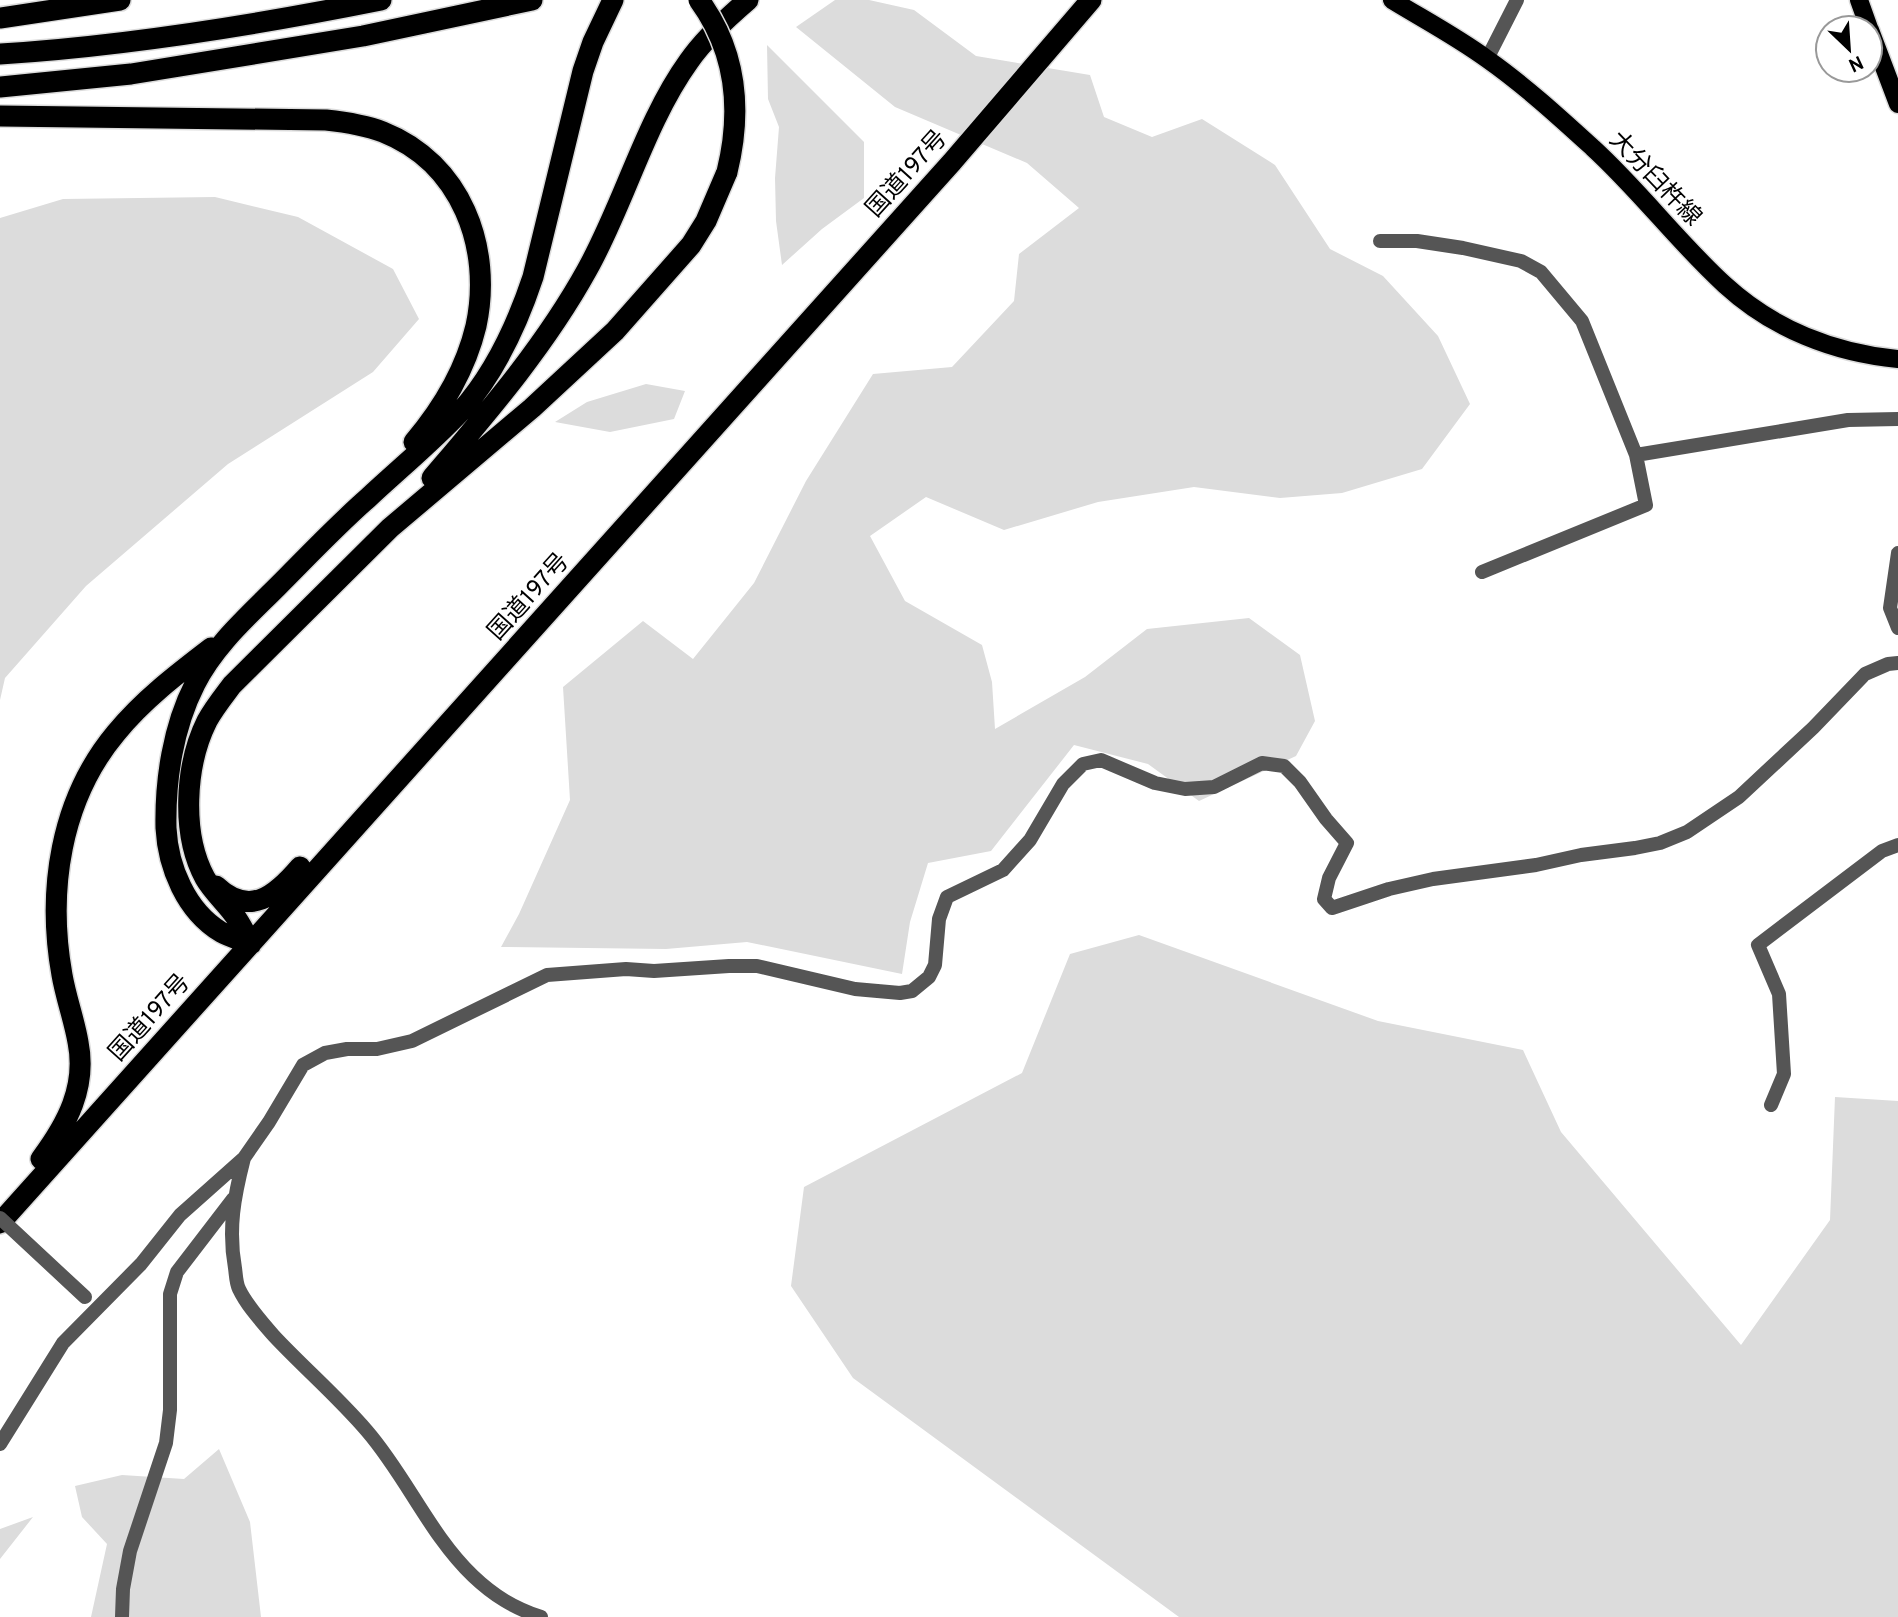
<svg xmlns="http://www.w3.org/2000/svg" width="1898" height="1617" viewBox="0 0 1898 1617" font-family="Overpass,'Noto Sans JP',sans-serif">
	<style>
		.green { fill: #dcdcdc }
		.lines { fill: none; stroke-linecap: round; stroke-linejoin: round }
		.primary-casing { stroke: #dbdbdb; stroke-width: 21 }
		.highway-casing { stroke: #dbdbdb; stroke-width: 24 }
		.street { stroke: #555; stroke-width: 14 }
		.primary { stroke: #000; stroke-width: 18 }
		.highway { stroke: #000; stroke-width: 21 }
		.highway-bridge-casing { stroke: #dbdbdb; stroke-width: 24; stroke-linecap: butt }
		.street-bridge { stroke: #555; stroke-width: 14 }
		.highway-bridge { stroke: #000; stroke-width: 21 }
		.labels { text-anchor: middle; stroke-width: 6; stroke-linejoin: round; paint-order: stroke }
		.street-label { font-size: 24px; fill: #000; stroke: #fff }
	</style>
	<rect width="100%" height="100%" fill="#fff"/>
	<path class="green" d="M835 0H869L914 10 976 56 1090 75 1104 117 1152 137 1202 119 1275 165 1330 249 1383 276 1438 336 1470 404 1422 469 1342 493 1280 498 1194 487 1098 502 1004 530 926 497 870 536 905 601 982 645 992 682 995 729 1085 677 1147 629 1249 618 1300 655 1315 721 1296 756 1199 801 1148 764 1074 745 991 851 928 863 910 922 902 974 747 942 666 949 501 947 519 914 570 800 563 687 643 621 693 659 754 583 806 481 873 374 952 367 1014 301 1019 254 1079 208 1027 163 895 107 796 27Z
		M767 45 864 142V198L822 229 782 265 776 221 775 178 779 127 768 99Z
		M215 197 298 217 393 269 419 319 373 372 228 464 86 586 5 678 0 700V218L63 199Z
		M646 384 685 391 674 419 610 432 555 422 587 402Z
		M1139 935 1378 1021 1523 1050 1561 1132 1741 1345 1830 1220 1835 1097 1898 1101V1617H1179L853 1378 791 1286 804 1187 1022 1073 1070 954Z
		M219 1449 250 1522 261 1617H91L107 1544 82 1517 75 1486 122 1475 184 1479Z
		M33 1517 0 1559V1529Z"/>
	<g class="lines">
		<g class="primary-casing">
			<path id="primary" d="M1392 0C1423 19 1457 37 1487 59 1524 85 1559 117 1593 148 1640 191 1678 242 1725 285 1773 329 1834 353 1898 359
				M1859 0 1869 28
				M1870 30 1898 104"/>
		</g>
		<g class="highway-casing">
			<path id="highway" d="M0 18 120 0
				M0 54C128 46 256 25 381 0
				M0 87 131 74 363 36 532 0
				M0 116 326 120C345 122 365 125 383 132 461 163 493 247 476 326 466 368 442 409 414 442
				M432 478C488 412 545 346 587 270 624 204 645 122 689 61 705 38 727 18 748 0
				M216 886C250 918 276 895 300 867
				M251 944C241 940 230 937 221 932 186 911 168 867 166 828 165 780 173 727 195 684 214 646 247 617 277 587 307 557 336 526 368 498 399 469 432 442 461 411 495 373 517 325 533 277L583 71 593 42 613 0
				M251 944C246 935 241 924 235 916 226 903 213 892 205 878 181 834 185 765 207 721 214 708 223 697 232 685L390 528 532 408 615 331 691 245 706 221 727 172
				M41 1159C67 1124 87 1087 78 1042 74 1019 66 998 62 975 47 891 60 800 116 733 143 700 177 674 211 648
				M0 1223 952 162 1091 0"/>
		</g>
		<path class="street" d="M1487 59 1517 0
			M1380 241H1417L1463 248 1521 261 1541 272 1582 321 1636 455 1646 505 1482 572
			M1636 455 1848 420 1898 419
			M1898 553 1890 608 1898 628
			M1771 1105 1784 1074 1779 994 1758 945 1882 851 1898 845
			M244 1158C234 1197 228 1229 235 1268 236 1275 236 1283 239 1289 247 1306 262 1322 274 1336 304 1368 338 1397 367 1431 406 1476 430 1535 473 1576 494 1596 514 1608 541 1617
			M0 1444 63 1343 141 1264 180 1215 244 1158 269 1122 303 1065 325 1053 347 1049H377L412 1041 547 975 626 969 654 971 729 966H757L855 989 900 993 912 991 929 977 935 965 939 919 947 897 1003 870 1030 840 1063 784 1083 764 1101 760 1155 783 1185 789 1214 787 1262 763 1284 766 1300 782 1326 819 1347 843 1329 878 1324 899 1332 908 1389 889 1433 879 1536 865 1581 855 1635 848 1660 843 1687 832 1739 797 1813 728 1865 674 1888 664 1898 663
			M122 1617 123 1589 130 1551 166 1443 170 1410V1294L177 1272 233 1199"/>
		<use href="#primary" class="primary"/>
		<use href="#highway" class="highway"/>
		<g class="highway-bridge-casing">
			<path id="highway-bridge" d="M699 0C737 52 742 111 727 172"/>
		</g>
		<path class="street-bridge" d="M0 1218 85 1297"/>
		<use href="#highway-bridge" class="highway-bridge"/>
	</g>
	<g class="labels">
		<g class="street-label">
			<text transform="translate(906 173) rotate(-48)" y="8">国道197号</text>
			<text transform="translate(1656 178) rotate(46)" y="8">大分臼杵線</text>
			<text transform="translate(528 596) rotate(-48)" y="8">国道197号</text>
			<text transform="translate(149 1017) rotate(-48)" y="8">国道197号</text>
		</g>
	</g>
	<g transform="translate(1849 49) rotate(155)"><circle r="33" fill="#ffffff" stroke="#999999" stroke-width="2"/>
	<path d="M0-5L12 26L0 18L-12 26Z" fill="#000000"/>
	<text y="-10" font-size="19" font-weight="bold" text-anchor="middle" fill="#000000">N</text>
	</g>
</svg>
